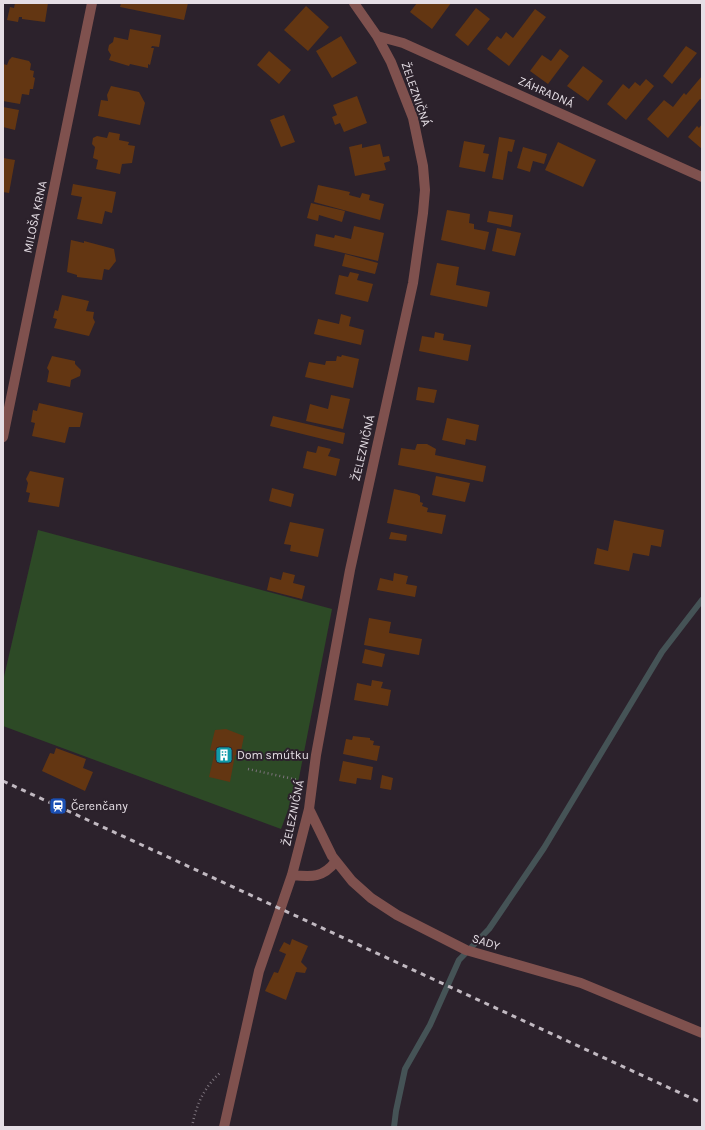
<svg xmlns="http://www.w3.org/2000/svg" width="705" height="1130" viewBox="0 0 705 1130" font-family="Karla,sans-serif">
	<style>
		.green { fill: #2d4a26 }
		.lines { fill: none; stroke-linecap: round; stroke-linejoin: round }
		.stream { stroke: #455356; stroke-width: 6 }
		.building { fill: #633612 }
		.path { stroke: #7d747d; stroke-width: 2.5; stroke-dasharray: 1 3; stroke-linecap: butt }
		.minor { stroke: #7f514e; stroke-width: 10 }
		.rail { stroke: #c1b9c1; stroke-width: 3; stroke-dasharray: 5 5; stroke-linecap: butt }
		.labels { text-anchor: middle; stroke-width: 4; stroke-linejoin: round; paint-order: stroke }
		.street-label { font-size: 12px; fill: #e5dee5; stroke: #2c222c }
		.poi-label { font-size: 12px; fill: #e5dee5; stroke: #2c222c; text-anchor: start }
	</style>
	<rect width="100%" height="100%" fill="#2c222c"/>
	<path class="green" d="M38 530 332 609 298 783 281 829 3 726V681Z"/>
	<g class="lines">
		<path class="stream" d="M394 1127 396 1111 405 1069 430 1025 459 960 489 929 544 848 662 652 702 600"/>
	</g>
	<path class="building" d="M15 3H48L45 22 22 19V17H19L18 22 7 20 10 7 14 8Z
		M121 3H188L184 20 120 7Z
		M417 3H451L432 29 410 12Z
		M306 6 329 27 308 51 284 30Z
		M476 8 490 19 468 46 455 35Z
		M535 9 546 17 509 66 487 49 497 36 501 39 506 32 513 38Z
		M130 29 161 35 159 47 152 46 151 48H154L150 65 148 64V68L130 64 129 66 109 60 111 55 108 50 109 45 113 42 114 37 128 40Z
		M341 36 357 63 332 78 316 51Z
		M686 46 697 53 672 84 663 76Z
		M560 49 569 56 548 84 530 71 542 55 551 61Z
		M269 51 291 70 279 84 257 65Z
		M12 57 29 61 31 64 30 70 34 71 33 77 35 78 33 89H30L29 95 22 94 20 104 3 101V64L7 65 9 60Z
		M583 66 603 81 588 101 567 86Z
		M702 76V100L700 99 668 138 647 119 664 100 673 107 684 93 686 95Z
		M646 79 654 86 626 120 607 104 623 84 629 89 635 82 640 86Z
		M111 86 139 92 145 103 140 125 98 116 101 100 108 101 107 95Z
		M357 96 367 123 344 132 340 123 335 125 332 117 337 115 333 105Z
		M3 107 19 110 15 130 3 127Z
		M284 115 295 142 281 147 270 120Z
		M702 124V149L688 137 697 126 699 128Z
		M109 132 120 134 119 140 129 142 128 145 135 146 132 163 122 164 120 174 96 169 98 160 93 158 95 147 92 144 93 138 97 136 107 138Z
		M499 137 515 140 512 152 508 151 503 180 492 178Z
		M464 141 485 145 483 153 489 154 485 172 459 167Z
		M558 142 596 160 583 187 545 170Z
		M362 144V148L380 144 383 157 389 156 390 161 384 163 386 170 355 176 349 147Z
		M523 147 547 154 544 164 533 161 530 172 517 168Z
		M3 158 15 160 9 193 3 192Z
		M73 184 116 192 112 213 105 211 102 224 77 219 82 197 71 195Z
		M318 185 350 192 349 195 360 198 362 193 370 195 369 200 384 204 380 220 314 202Z
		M311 203 345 211 342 222 319 215 318 221 307 218Z
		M447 210 470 214 469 223 474 224V229L489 232 485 250 441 240Z
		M489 211 513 215 511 227 487 222Z
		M354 226 384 233 378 261 314 246 316 234 334 238 335 235 351 239Z
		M497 228 521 233 515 256 492 251Z
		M71 240 84 243V241L114 249 116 261 109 270 104 269 102 280 77 277V275L67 272Z
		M345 254 378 263 375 274 342 266Z
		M437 263 459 267 456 285 490 292 487 307 430 295Z
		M350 272 359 274 357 280 373 284 368 302 335 294 339 275 348 277Z
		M62 295 89 301 86 311 94 312 93 318 95 322 89 336 54 328 57 319 53 318 55 310 58 311Z
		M341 314 351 317 349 326 364 330 361 345 314 334 318 319 339 324Z
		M435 332 444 334 443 340 471 345 468 361 419 351 422 336 434 338Z
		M342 355 359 359 353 388 305 377 309 362 325 365 326 361H336L337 356 341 357Z
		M52 356 75 361V364L81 370 80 376 71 380 70 387 47 382 49 371 47 368Z
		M418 387 437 390 434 403 416 400Z
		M331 395 350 399 343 429 306 421 310 404 328 409Z
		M39 403 83 413 80 427H69L65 443 32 436 35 423 31 422 33 410 37 411Z
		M273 416 345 433 343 444 270 426Z
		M447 418 479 425 476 441 466 439 465 445 442 440Z
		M417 444H427L436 449 435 455 486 466 483 482 398 465 401 448 415 450Z
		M318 446 331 449 328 456 340 459 336 476 303 468 307 451 316 453Z
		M30 471 64 478 59 507 28 502 30 493 26 492 28 483 26 479Z
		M436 476 470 483 465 502 432 495Z
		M272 488 294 494 291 507 269 501Z
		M394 489 417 494 420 496V502L423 503 422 506 428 508 427 512 446 515 442 534 387 523Z
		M614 520 664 530 661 547 651 545 649 556 633 553 629 571 594 564 597 548 608 551Z
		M290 522 324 529 318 557 290 551 291 545 284 544Z
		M391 532 407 535 406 541 389 539Z
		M283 572 295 575 293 583 305 586 302 599 267 590 270 577 281 580Z
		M394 573 408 576 406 584 417 586 415 597 377 590 380 578 393 581Z
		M369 618 391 622 389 633 422 639 419 655 364 645Z
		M365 649 385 654 382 667 362 663Z
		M372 680 383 682 381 688 391 690 388 706 354 700 357 683 371 686Z
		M226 729 244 736 240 756 235 755 230 782 209 777 215 751 210 750 215 730Z
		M353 736 370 738V740L374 741 373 745 380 746 377 761 343 754 346 739 352 740Z
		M56 748 86 759 83 768 93 772 85 791 42 771 50 753 54 754Z
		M343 761 373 767 371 780 357 778 356 784 339 781Z
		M382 775 393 778 391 790 380 788Z
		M292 939 308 946 301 962 307 968 305 973 296 972 286 1000 265 991 274 972 278 973 286 954 279 951 284 942 290 945Z"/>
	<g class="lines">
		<path class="path" d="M248 769 298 780
			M192 1127C196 1105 204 1087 221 1072"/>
		<path class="minor" d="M377 36 403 43 702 177
			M3 437 92 3
			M309 809 332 856 352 881 371 898 397 915 466 950 581 983 702 1033
			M292 875C312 877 323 878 336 861
			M224 1127 259 971 292 875 309 809 316 755 350 570 413 283 423 213 425 190 423 166 413 118 391 62 377 36 354 3"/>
		<path class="rail" d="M3 781 702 1103"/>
	</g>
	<defs>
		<g id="building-square" transform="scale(0.9)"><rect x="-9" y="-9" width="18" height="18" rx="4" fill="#0f9aa8" stroke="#2c222c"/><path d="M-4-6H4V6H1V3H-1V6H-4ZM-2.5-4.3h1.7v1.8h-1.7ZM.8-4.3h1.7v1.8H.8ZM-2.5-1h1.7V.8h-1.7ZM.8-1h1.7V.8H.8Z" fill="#fff"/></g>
		<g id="station-square" transform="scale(0.9)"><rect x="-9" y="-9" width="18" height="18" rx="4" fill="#1a4fb4" stroke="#2c222c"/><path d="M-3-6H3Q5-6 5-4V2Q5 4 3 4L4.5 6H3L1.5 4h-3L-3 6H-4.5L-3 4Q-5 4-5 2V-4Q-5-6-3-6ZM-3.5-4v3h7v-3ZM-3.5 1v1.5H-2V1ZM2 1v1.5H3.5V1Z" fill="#fff"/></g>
	</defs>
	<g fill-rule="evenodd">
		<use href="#building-square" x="224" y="755"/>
		<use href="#station-square" x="58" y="806"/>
	</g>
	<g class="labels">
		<g class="street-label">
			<text transform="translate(546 92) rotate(24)" y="4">ZÁHRADNÁ</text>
			<text transform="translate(416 94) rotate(71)" y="4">ŽELEZNIČNÁ</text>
			<text transform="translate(35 217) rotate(-78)" y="4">MILOŠA KRNA</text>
			<text transform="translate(363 448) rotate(-77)" y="4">ŽELEZNIČNÁ</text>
			<text transform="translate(293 813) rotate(-78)" y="4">ŽELEZNIČNÁ</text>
			<text transform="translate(486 942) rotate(18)" y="4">SADY</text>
		</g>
		<g class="poi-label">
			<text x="237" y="759">Dom smútku</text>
			<text x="71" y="810">Čerenčany</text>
		</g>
	</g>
	<rect width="705" height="1130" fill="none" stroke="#e5dee5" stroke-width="8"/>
</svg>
